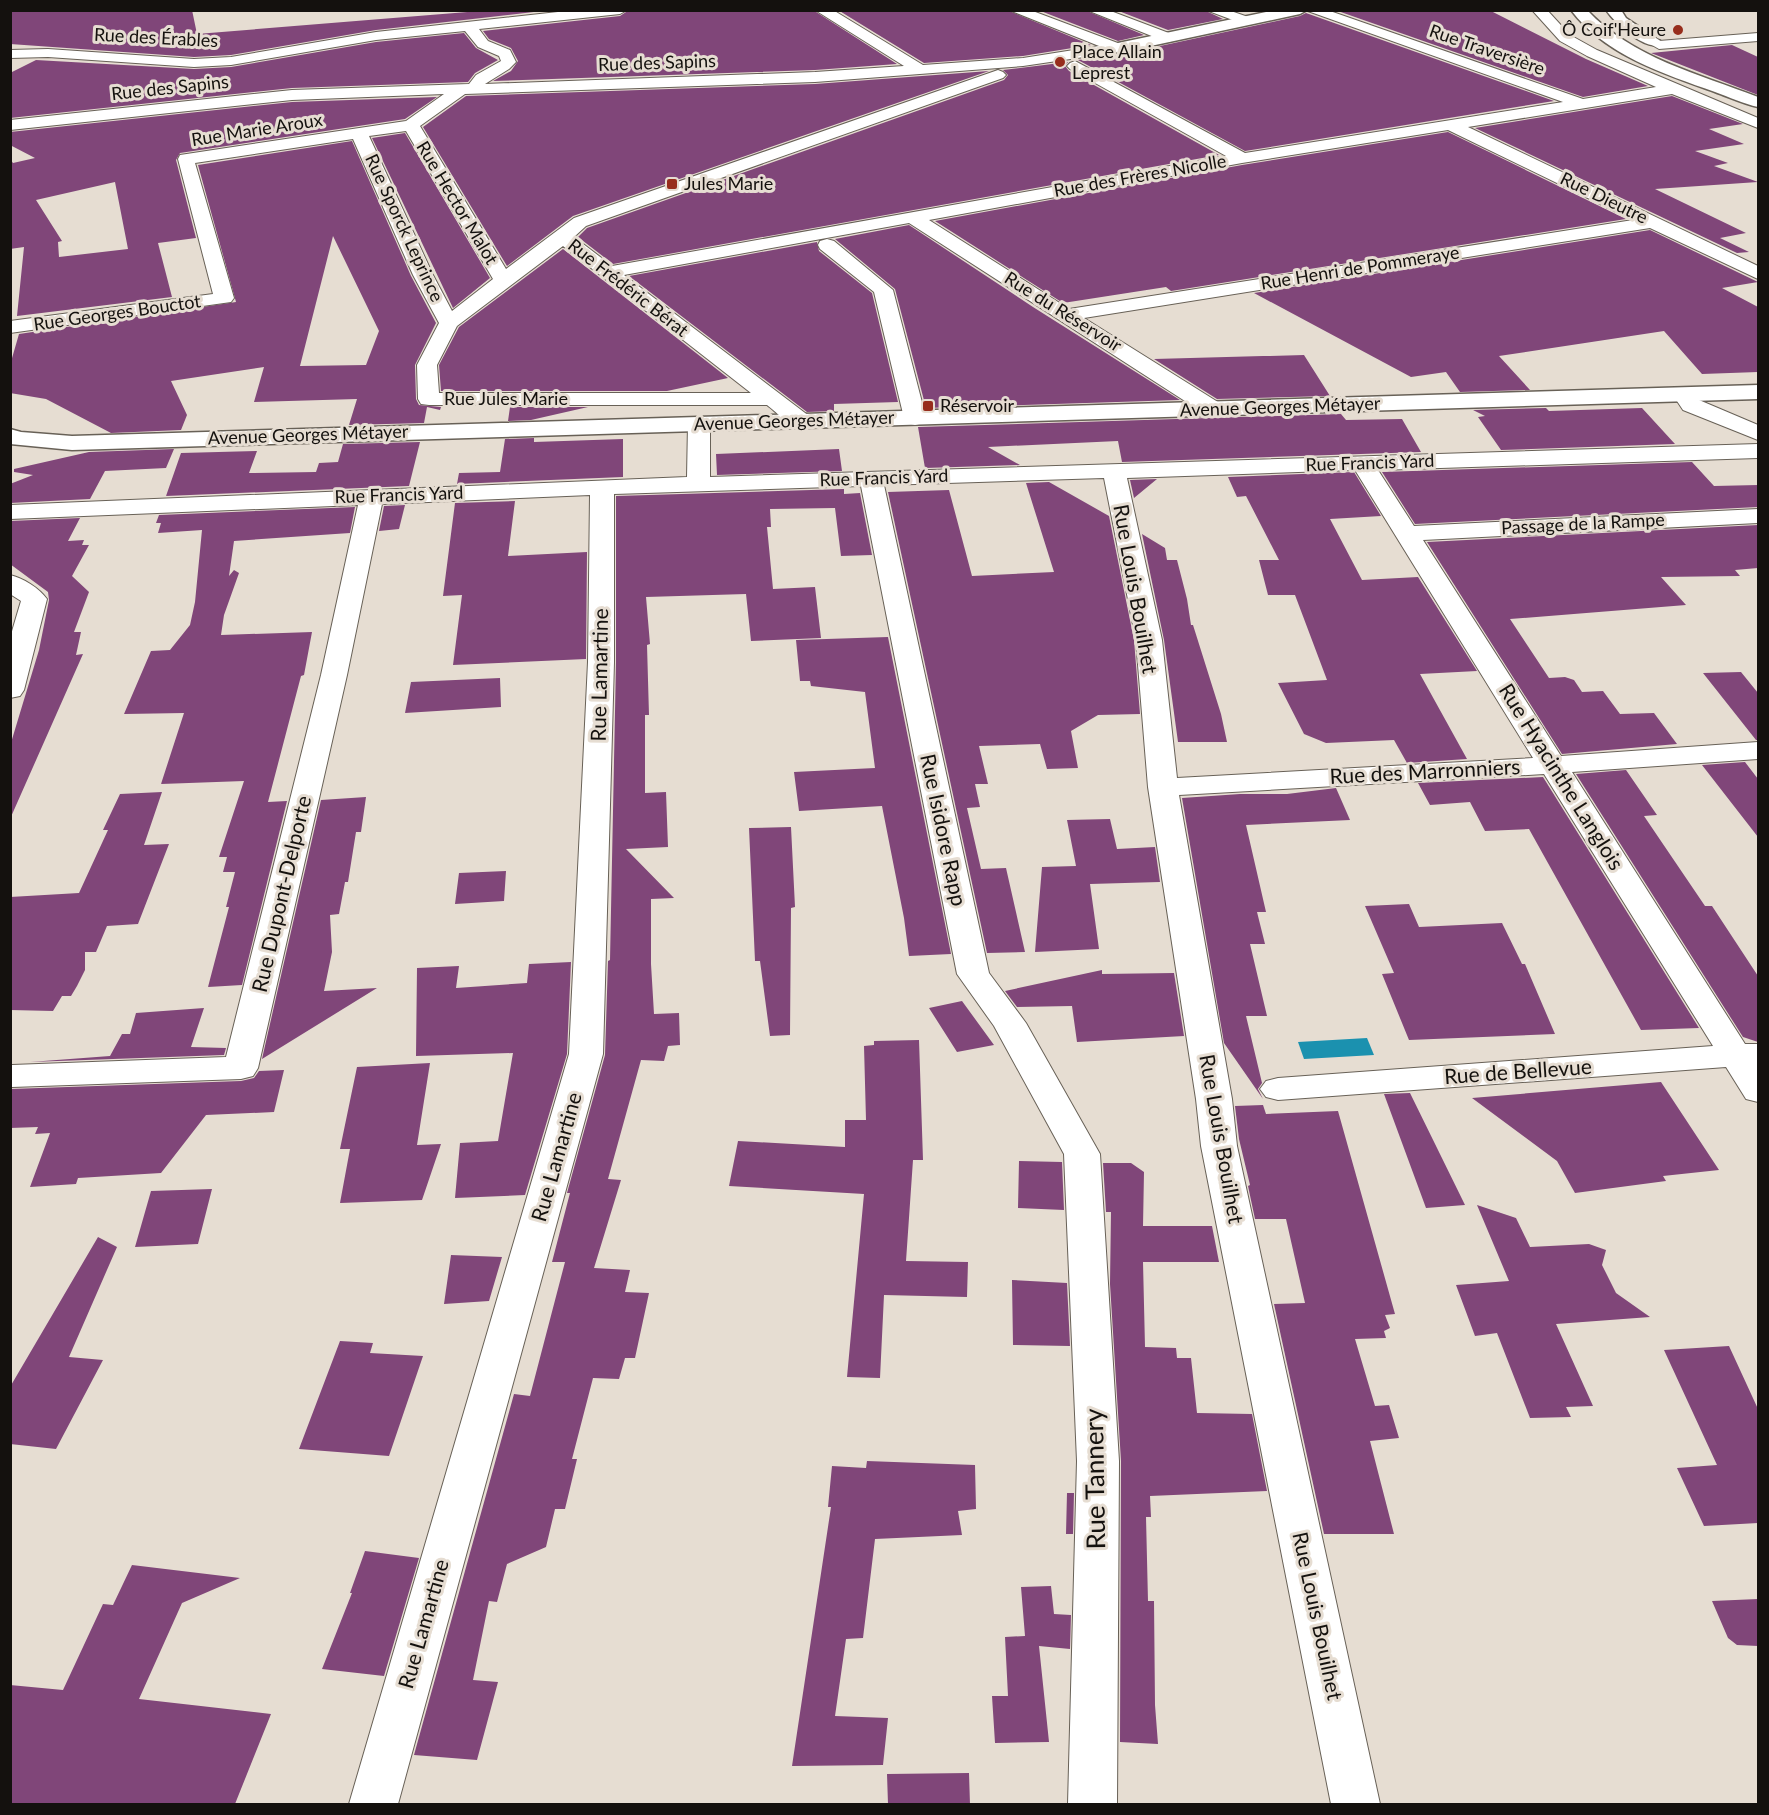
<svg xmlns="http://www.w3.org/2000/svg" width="1769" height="1815" viewBox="0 0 1769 1815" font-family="Lato,sans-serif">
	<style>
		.water { fill: #1b91af }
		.building { fill: #804679; fill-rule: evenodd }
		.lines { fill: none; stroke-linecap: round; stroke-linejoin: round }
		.street-casing { stroke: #686157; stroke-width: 2 }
		.secondary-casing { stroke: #686157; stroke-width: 3 }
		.primary-casing { stroke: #686157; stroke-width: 3 }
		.street { fill: #fff; fill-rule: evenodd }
		.secondary { fill: #fff; fill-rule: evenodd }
		.primary { fill: #fff; fill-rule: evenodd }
		.poi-dot { fill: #972d1c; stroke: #e6ddd2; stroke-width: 2 }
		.labels { text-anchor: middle; stroke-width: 6; stroke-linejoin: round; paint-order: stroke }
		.far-poi-label { font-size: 18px; fill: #14110e; stroke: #e6ddd2; text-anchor: start }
		.far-street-label { font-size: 18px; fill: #14110e; stroke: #e6ddd2 }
		.street-label { font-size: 21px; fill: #14110e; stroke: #e6ddd2 }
		.near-street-label { font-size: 26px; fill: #14110e; stroke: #e6ddd2 }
	</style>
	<rect width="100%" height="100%" fill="#e6ddd2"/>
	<path class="water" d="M1367 1038 1374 1055 1304 1059 1298 1042Z"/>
	<path class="building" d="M10 10H192L197 34 492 10H551L376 30 231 55 194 57 10 44Z
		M629 10H813L897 64 815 70 493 81 511 71 518 61 511 48 489 39 483 31 620 16Z
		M838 10H1007L1091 45 1023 56 924 63Z
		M1038 10H1085L1144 35 1118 41Z
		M1116 10H1204L1223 19 1168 30Z
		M1335 10H1489L1586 59 1648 86 1583 97Z
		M1306 13 1554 101 1245 151 1078 60 1118 55 1300 16Z
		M464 33 476 48 498 60 475 73 468 82 292 88 10 118V73L36 60 194 69 231 67 376 42Z
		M1732 45 1758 57V95L1651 53Z
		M1068 62 1065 66 1069 71 1219 155 613 264 578 237 587 228 1004 80 1008 75 1003 70Z
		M989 71 573 216 507 266 423 127 466 96 815 84Z
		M1672 96 1743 124 1709 129 1744 144 1695 151 1728 163 1714 166 1758 182 1655 189 1746 233 1720 238 1749 252 1737 253 1475 128Z
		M437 97 405 119 180 153 176 160 196 238 158 243 172 297 17 316 24 247 10 249V159L13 163 35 158 10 145V132L292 102ZM115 182 128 249 59 257 58 242 62 241 36 200Z
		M1448 132 1626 219 1171 291 1166 287 1063 303 935 221 1242 165Z
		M405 133 490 278 453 308 372 138Z
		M352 141 411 276 436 323 415 365 416 399 419 405 441 407 440 410 427 407 424 423 349 425 357 399 254 402 264 367 171 381 187 415 181 430 111 433 46 399 10 393V365L19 334 236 302 198 165ZM333 236 379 331 366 365 300 366Z
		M909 225 1033 307 1180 400 926 408 895 289 835 239Z
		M1650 230 1758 282 1722 288 1758 307V372L1702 374 1664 331 1499 356 1530 390 1460 392 1446 372 1411 377 1254 293Z
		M817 242 819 251 872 293 898 402 834 404V411L807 412 629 276Z
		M563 249 728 378 667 391H441L439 365 459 327Z
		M1304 355 1330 396 1217 399 1154 359Z
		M510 407H588L531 420 508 421Z
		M1546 408 1549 411 1642 408 1675 444 1501 450 1478 417 1485 416 1473 410Z
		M1341 414 1346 420 1402 419 1421 452 1122 462 1118 441 988 447 1020 465 925 468 918 427Z
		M534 438V442L623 439V477L457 484 459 473 500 472 505 439Z
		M420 442 409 486 166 496 181 453 257 451 249 473 316 472 319 463 338 462 343 444Z
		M174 449 166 468 105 471 90 499 10 503V484L33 475 14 472V469L89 452Z
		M839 449 842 471 717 475 716 454Z
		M1692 462 1714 486 1758 485V507L1415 524 1382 472Z
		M1354 472 1381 516 1330 519 1362 580 1418 577 1477 671 1420 674 1467 759 1407 763 1394 740 1326 743 1304 734 1278 683 1327 680 1295 595H1268L1259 560H1279L1246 496 1237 497 1228 477Z
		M1157 479 1134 498 1130 480Z
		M1049 482 1109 516 1134 640 1140 714 1098 715 1071 731 1078 768 1047 769 1040 744 979 746 988 784H975L980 807 967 808 981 869 1006 868 1025 952 987 953 888 492 949 490 972 576 1054 572 1026 483Z
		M844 489V494L860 493 872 555 841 556 835 508 770 509 771 527H767L773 589 815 587 821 638 751 641 746 594 646 597 650 644 647 645 649 715H645V793L666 792 668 847 626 849 674 898 651 899V964L654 1014 679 1013 680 1045 668 1046 664 1061 641 1060 608 1179 621 1180 594 1268 630 1270 625 1292 649 1293 635 1358H625L619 1379 593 1378 572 1459H577L565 1509H555L546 1547 507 1564 497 1602 489 1601 473 1680 498 1682 477 1760 414 1755 514 1394 530 1396 565 1262H552L570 1193H567L605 1055 608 961 610 960 616 662V496Z
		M515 501 508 556 587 552 586 659 453 665 462 595 443 596 455 503Z
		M405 505 399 529 379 531 384 506Z
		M355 507 350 533 234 541 229 576 234 570 239 573 224 615 221 635 312 632 304 675 301 676 268 802 287 801 242 985 208 987 229 907H226L235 872H223L227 857H219L244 781 161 784 184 713 124 714 151 651 170 650 190 625 195 602 202 530 158 533 161 523H156L159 515Z
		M80 518 68 541 84 540 82 545H89L72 576 89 592 74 632H81L76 655 83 654 10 819V746L39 650 49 600 48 592 10 564V521Z
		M1758 525V568L1735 570 1740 576 1661 577 1686 605 1510 619 1549 678 1565 677 1574 680 1582 692 1603 691 1620 714 1654 713 1677 744 1562 754 1427 542Z
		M1142 534 1165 548 1167 560H1177L1187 599 1191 625H1193L1221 714 1227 742H1178L1164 640Z
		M888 637 951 954 909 956 904 918 882 806 799 811 794 772 875 768 865 692 811 686 810 681H800L796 640Z
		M1741 672 1758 693V740H1756L1703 673Z
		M500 678 501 707 405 713 411 682Z
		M1745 762 1758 779V837L1702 765Z
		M1626 770 1657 815 1644 816 1705 906H1712L1758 976V1042L1743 1037 1576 774Z
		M1543 777 1699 1028 1641 1030 1529 829 1485 831 1470 802 1430 805 1418 783Z
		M1336 788 1350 820 1246 825 1266 912H1257L1265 944H1250L1267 1016H1246L1262 1083 1258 1089 1263 1099 1224 1043 1182 798 1240 794H1287Z
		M162 792 144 845 169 844 138 924 107 926 96 952H85V970L77 986 71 996H62L53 1011 10 1010V897L79 893 108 830H103L120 794Z
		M366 797 361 832H356L348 882H345L339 914 330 915 332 952 324 991 377 988 262 1059 321 800Z
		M1110 819 1117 849 1155 847 1160 882 1090 884 1099 949 1035 952 1042 867 1076 866 1067 820Z
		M791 827 795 907 791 908 790 1035 770 1036 760 961H755L749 828Z
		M506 871 504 901 455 904 459 873Z
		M1409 904 1419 927 1502 923 1522 964H1525L1555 1034 1409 1040 1382 974 1394 973 1365 906Z
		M571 962 567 1054 525 1195 455 1198 460 1143 498 1141 513 1053 416 1056 417 968 459 966 456 988 527 983 529 964Z
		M1102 970V974L1174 973 1184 1036 1077 1042 1072 1006 1017 1007 1005 991Z
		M962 1001 994 1045 957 1052 929 1008Z
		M204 1008 191 1047 226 1048 224 1055 30 1062 110 1056 122 1034H130L136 1013Z
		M919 1040 923 1160H913L906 1261 968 1262 967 1297 884 1295 880 1378 847 1377 864 1194 729 1186 738 1141 845 1147V1120H866L864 1046 874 1045V1041Z
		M430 1063 417 1145 441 1144 422 1200 340 1203 350 1149H340L357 1067Z
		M284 1070 274 1112 206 1115 161 1173 78 1178 76 1184 30 1187 50 1133 35 1134 38 1127 10 1128V1089L241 1081 254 1078 259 1071Z
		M1661 1082 1719 1170 1663 1176 1666 1181 1575 1193 1557 1161 1472 1098Z
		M1410 1093 1465 1205 1426 1208 1384 1094Z
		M1263 1105 1266 1114 1338 1111 1395 1314 1385 1315 1390 1328 1384 1331 1386 1338 1355 1339 1375 1406 1389 1405 1399 1438 1370 1441 1394 1534H1324L1274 1304 1305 1303 1286 1219H1255L1248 1186 1250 1185 1239 1139 1235 1106Z
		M1019 1161 1062 1162 1064 1210 1018 1208Z
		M1103 1163H1131L1144 1172 1143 1226H1212L1219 1262H1143L1145 1347 1176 1348 1177 1358H1191L1197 1413 1252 1414 1267 1491 1150 1496 1151 1517H1146L1148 1601H1154L1155 1705 1158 1744 1120 1742 1121 1461 1110 1284 1111 1212H1106Z
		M212 1189 198 1244 135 1247 151 1191Z
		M1477 1205 1516 1218 1530 1247 1589 1244 1606 1250 1602 1265 1616 1293 1650 1317 1556 1324 1593 1406 1566 1407 1571 1417 1530 1418 1497 1333 1475 1336 1456 1285 1509 1281Z
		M98 1237 117 1247 69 1357 103 1360 56 1449 10 1444V1387Z
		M451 1255 502 1257 489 1301 444 1304Z
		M1012 1280 1067 1283 1070 1346 1013 1345Z
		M340 1341 373 1343 370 1353 423 1356 389 1456 299 1449Z
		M1729 1346 1758 1409V1523L1704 1526 1677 1468 1717 1465 1664 1350Z
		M867 1461 975 1465 976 1509 958 1511 962 1535 875 1539 863 1638 846 1639 835 1716 888 1718 883 1765 792 1766 831 1507H828L832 1466 866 1468Z
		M1067 1493H1074L1073 1534H1066Z
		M365 1551 419 1558 384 1676 322 1669 352 1593H350Z
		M132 1565 240 1578 182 1603 139 1699 271 1714 235 1804H10V1685L63 1690 103 1604 113 1605Z
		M1051 1586 1054 1614 1071 1615 1070 1649 1039 1646 1049 1742 995 1743 992 1696H1008L1005 1637 1025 1636 1021 1587Z
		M1758 1599V1646L1737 1645 1728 1638 1712 1601Z
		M969 1773 970 1804H888L887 1774Z"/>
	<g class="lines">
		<g class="street-casing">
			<path id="street" d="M576 10H627L620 14 479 29 488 41 510 50 516 62 509 69 485 84 815 72 904 66 815 10H833L923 65 1023 58 1099 46 1009 10H1030L1123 45 1125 48 1118 52 1023 66 815 82 465 94 420 126 506 269 574 218 998 70 1003 72 1006 75 1003 78 586 226 574 237 612 266 1226 156 1070 69 1067 66 1070 63 1075 61 1245 153 1563 102 1305 10H1327L1583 99 1656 87 1587 56 1560 41 1532 10H1547L1570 35 1597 50 1758 118V128L1672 94 1468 127 1758 266V279L1650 228 1084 318 1221 404 1224 409 1221 414 1213 416 1205 414 909 223 624 275 809 416 812 421 809 426C792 430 780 415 767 405H429L421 404 418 399 417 365 439 323 413 275 353 139 195 163 234 298 231 302 10 333V321L213 294 178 159 180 155 406 121 444 94 292 100 10 130V120L292 90 469 84 476 75 501 61 499 56 478 47 465 31 376 40 231 65 194 67 48 57 10 58V50L48 49 194 59 231 57 376 32ZM1448 130 1633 220 1069 309 929 220 1242 163ZM406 131 493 279 452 311 433 275 369 136ZM563 246 751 393H439L437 365 457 326Z
				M1087 10H1108L1174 35 1176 38 1169 42 1164 41Z
				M1206 10H1228L1251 18 1253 21 1246 25Z
				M1758 33V41L1659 49 1652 45 1659 41Z
				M827 239 834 241 893 290 926 418 923 423 915 425 907 423 904 418 874 292 820 249 818 245 820 241Z
				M1684 389 1692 390 1699 400 1758 425V440L1683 410 1673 395 1676 390Z
				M699 417 707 419 710 424V477L1758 444V458L1378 470 1414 526 1758 509V523L1423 540 1561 756 1758 742V759L1572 772 1745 1044H1758V1102L1746 1099 1726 1067 1278 1100 1266 1097 1260 1089 1266 1081 1278 1078 1713 1046 1544 774 1179 795 1232 1099 1237 1146 1380 1804H1331L1201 1146 1196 1099 1148 787 1136 640 1104 478 884 485 989 973 1026 1023 1100 1154 1119 1461 1117 1804H1068L1077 1461 1064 1154 994 1026 957 974 861 486 614 494V662L603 1054 398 1804H349L569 1054 588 662 590 495 382 504 347 675 258 1068 253 1076 241 1079 12 1087V1065L226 1057 321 675 358 505 10 519V505L687 477 688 424 691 419ZM1355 470 1533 758 1177 778 1162 640 1127 478Z
				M10 575C23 578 39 588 47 599L24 690 20 696 10 698V638L21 601 10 594Z"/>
		</g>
		<g class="secondary-casing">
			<path id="secondary" d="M1276 10H1307L1300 14 1118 53 1110 48 1118 43Z
				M1758 385V399L72 450 10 444V429L21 432 72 436Z"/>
		</g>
		<g class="primary-casing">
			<path id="primary" d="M1571 10H1587C1632 58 1699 74 1758 97V107C1744 104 1729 97 1715 92 1664 74 1605 55 1571 10Z
				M1606 10H1621L1626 18 1662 42 1659 45C1643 49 1615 23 1606 10Z"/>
		</g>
		<use href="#street" class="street"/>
		<use href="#secondary" class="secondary"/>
		<use href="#primary" class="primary"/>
	</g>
	<g class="poi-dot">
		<circle cx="1678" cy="30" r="6"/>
		<circle cx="1060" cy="62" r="6"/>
		<rect x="666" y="178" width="12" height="12" rx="3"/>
		<rect x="922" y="400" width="12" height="12" rx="3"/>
	</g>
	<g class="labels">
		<g class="far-poi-label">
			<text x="1666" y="36" text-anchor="end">Ô Coif'Heure</text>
			<text x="1072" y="58">Place Allain<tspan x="1072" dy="21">Leprest</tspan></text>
			<text x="684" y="190">Jules Marie</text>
			<text x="940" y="412">Réservoir</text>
		</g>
		<g class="far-street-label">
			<text transform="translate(156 38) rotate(3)" y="6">Rue des Érables</text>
			<text transform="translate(1487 50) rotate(19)" y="6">Rue Traversière</text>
			<text transform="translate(657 63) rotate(-2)" y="6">Rue des Sapins</text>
			<text transform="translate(170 88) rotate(-6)" y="6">Rue des Sapins</text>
			<text transform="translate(257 130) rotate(-9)" y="6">Rue Marie Aroux</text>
			<text transform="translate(1140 176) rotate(-10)" y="6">Rue des Frères Nicolle</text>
			<text transform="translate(1604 198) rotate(26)" y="6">Rue Dieutre</text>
			<text transform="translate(457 203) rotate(59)" y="6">Rue Hector Malot</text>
			<text transform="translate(404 228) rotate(65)" y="6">Rue Sporck Leprince</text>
			<text transform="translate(1360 268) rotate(-9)" y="6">Rue Henri de Pommeraye</text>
			<text transform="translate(628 288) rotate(38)" y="6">Rue Frédéric Bérat</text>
			<text transform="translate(1063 312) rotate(32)" y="6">Rue du Réservoir</text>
			<text transform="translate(117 313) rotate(-8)" y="6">Rue Georges Bouctot</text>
			<text x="506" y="405">Rue Jules Marie</text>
			<text transform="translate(1280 407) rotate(-2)" y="6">Avenue Georges Métayer</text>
			<text transform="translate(794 421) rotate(-2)" y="6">Avenue Georges Métayer</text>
			<text transform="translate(308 435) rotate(-2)" y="6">Avenue Georges Métayer</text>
			<text transform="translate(1370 463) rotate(-2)" y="6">Rue Francis Yard</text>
			<text transform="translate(884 478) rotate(-2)" y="6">Rue Francis Yard</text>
			<text transform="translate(399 495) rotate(-2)" y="6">Rue Francis Yard</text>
			<text transform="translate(1583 524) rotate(-3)" y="6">Passage de la Rampe</text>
		</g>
		<g class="street-label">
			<text transform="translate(1135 589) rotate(80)" y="7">Rue Louis Bouilhet</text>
			<text transform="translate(600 675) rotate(-89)" y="7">Rue Lamartine</text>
			<text transform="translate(1425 772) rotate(-3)" y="7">Rue des Marronniers</text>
			<text transform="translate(1561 777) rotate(58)" y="7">Rue Hyacinthe Langlois</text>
			<text transform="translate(943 830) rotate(78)" y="7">Rue Isidore Rapp</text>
			<text transform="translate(282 894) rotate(-77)" y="7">Rue Dupont-Delporte</text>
			<text transform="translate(1518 1072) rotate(-4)" y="7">Rue de Bellevue</text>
			<text transform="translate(1221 1139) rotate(80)" y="7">Rue Louis Bouilhet</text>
			<text transform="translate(557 1157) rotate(-74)" y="7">Rue Lamartine</text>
			<text transform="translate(1317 1616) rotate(78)" y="7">Rue Louis Bouilhet</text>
			<text transform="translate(424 1624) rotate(-74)" y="7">Rue Lamartine</text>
		</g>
		<g class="near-street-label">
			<text transform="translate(1095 1479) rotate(-91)" y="9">Rue Tannery</text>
		</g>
	</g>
	<rect width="1769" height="1815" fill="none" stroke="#14110e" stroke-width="24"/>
</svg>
